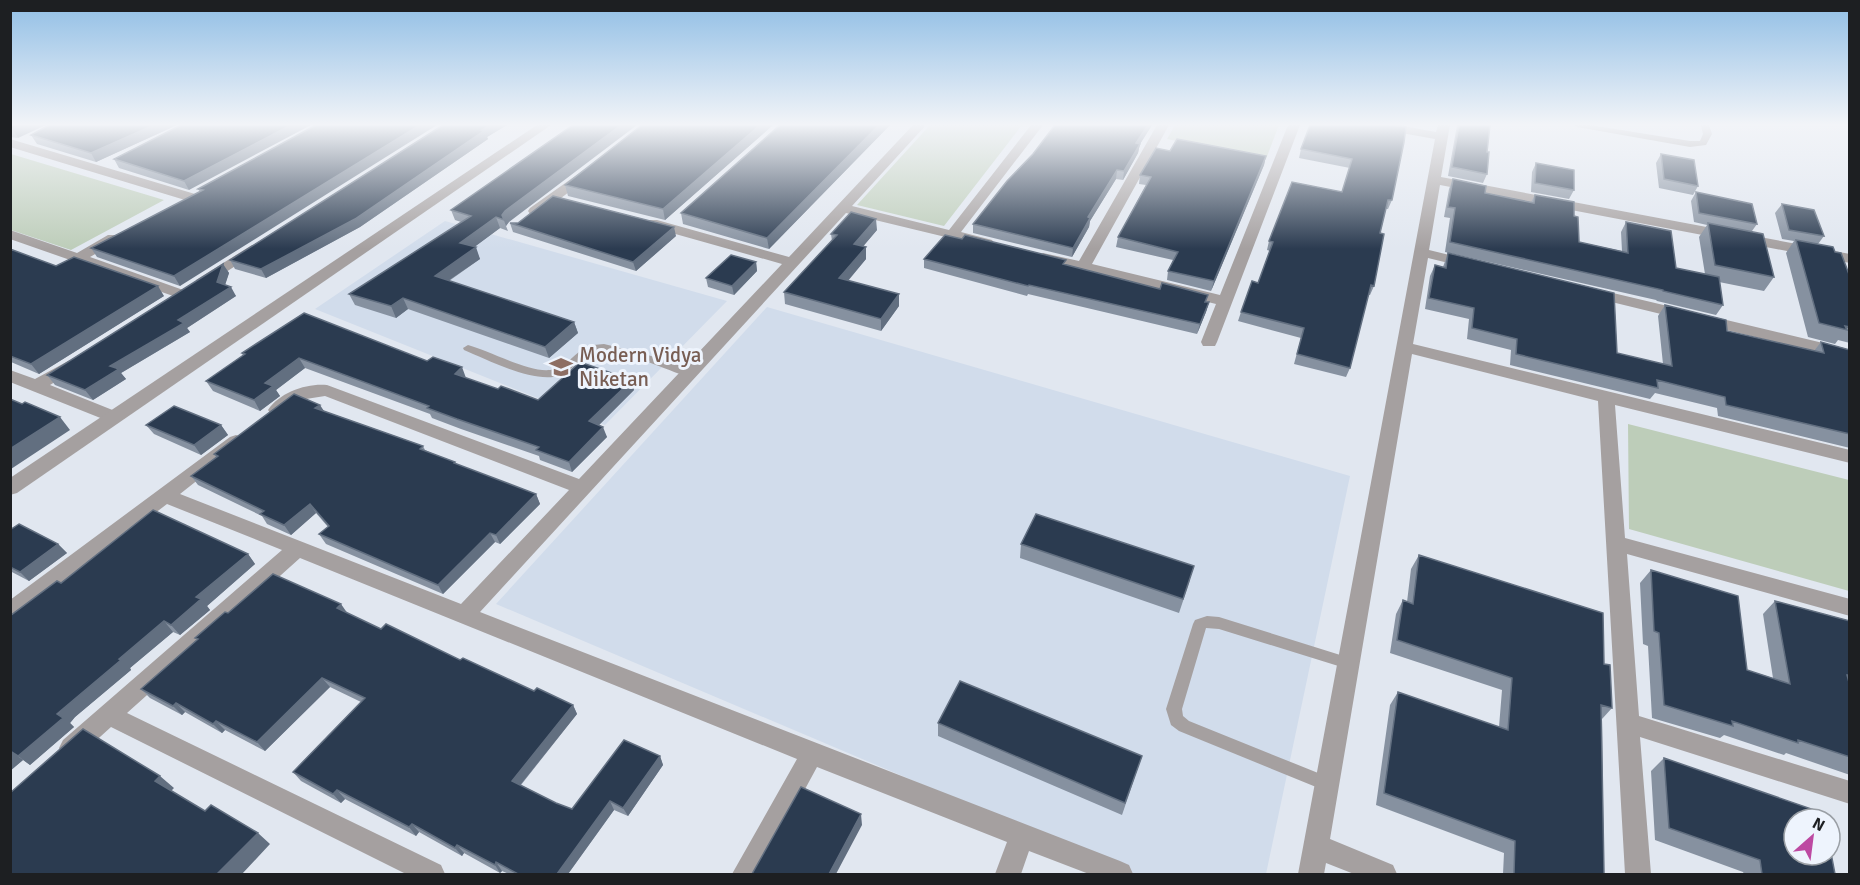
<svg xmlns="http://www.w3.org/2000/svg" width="1860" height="885" viewBox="0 0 1860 885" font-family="Signika,sans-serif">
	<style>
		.built { fill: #d1dceb }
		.green { fill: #bdcdb9 }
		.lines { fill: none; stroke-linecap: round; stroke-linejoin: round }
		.service { fill: #a5a0a0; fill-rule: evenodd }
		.minor { fill: #a5a0a0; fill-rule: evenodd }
		.tertiary { fill: #a5a0a0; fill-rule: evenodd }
		.wall { fill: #8691a0 }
		.shaded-wall { fill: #626f80 }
		.building { fill: #2b3b50; stroke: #626f80; stroke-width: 1.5 }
		.labels { text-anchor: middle; stroke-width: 6; stroke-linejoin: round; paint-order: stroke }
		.education-label { font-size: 21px; fill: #785e54; stroke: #eef4fd; text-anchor: start }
	</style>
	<rect width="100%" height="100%" fill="#e1e7f0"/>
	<path class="built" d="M445 221 727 301 605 425 315 309Z
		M767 307 1350 476 1266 874H1134L496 604Z"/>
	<path class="green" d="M930 125H1022L944 226 857 205Z
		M1175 125H1279L1266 159 1167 139Z
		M11 154 164 200 71 250 11 230Z
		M1628 424 1849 480V591L1629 529Z"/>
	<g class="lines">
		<path class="service" d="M1573 125H1590L1690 141H1700L1703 134 1701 125H1709L1712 134 1706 145 1690 147 1577 127Z
			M604 344 645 354 693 370 695 373 689 377C665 370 619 347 595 351 582 354 574 370 561 375 536 385 488 360 464 350L463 348 468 345C488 350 535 376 554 369 575 363 574 345 604 344Z
			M1207 616 1219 617 1353 659 1355 663 1353 667 1348 669 1219 629 1206 628 1182 709 1183 716 1189 721 1333 779 1335 784 1333 789 1327 792 1321 789 1179 731 1171 725 1166 709 1193 624 1195 620Z"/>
		<path class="minor" d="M913 125H926L852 206 949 230 1031 125H1043L961 232 992 240 994 243 992 246 987 247 846 213 480 612 1120 861 1129 865 1133 874H1089L1029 851 1021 874H995L1007 842 817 767 759 874H732L797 759 300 558 127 713 441 865 445 874H406L111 727 79 756 71 759 63 756 59 748 63 740 282 550 167 504 17 618 10 621V600L230 437 236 435 242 437 245 441 242 445 180 494 461 604 569 490 325 396 306 399 277 416 271 414 268 410C280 392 307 383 327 385L579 479 782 264 647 226 645 223 647 220H657L789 257Z
			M1157 125H1169L1092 264 1220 295 1288 125H1300L1217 342 1215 346H1203L1201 342 1216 304 1038 260 1036 257 1043 253 1079 261Z
			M1373 125H1397L1436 132 1438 125H1450L1441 177 1850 254V263L1440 185 1429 250 1474 261 1476 264 1469 268 1428 258 1413 344 1850 450V463L1615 405 1625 538 1850 599V616L1627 554 1639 716 1850 781V804L1640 737 1651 874H1625L1598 401 1412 354 1330 839 1393 865 1397 874H1354L1326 863 1324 874H1298L1435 139 1379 129Z
			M10 139 195 194 197 197 195 200H185L10 147Z
			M585 169 590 170 592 173 590 176 540 214H530L528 211 530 208Z
			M10 230 77 253 108 235H118L120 238 118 241 90 257 186 291 189 294 181 299 176 297 10 239Z
			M252 245 259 249 257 252 209 283 204 285 196 280Z
			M1592 288 1844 348 1850 351V362L1833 356 1587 296 1584 293 1587 290Z
			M70 360 76 361 78 365 76 369 50 385 120 413 123 417 120 421H108L10 382V370L35 379Z"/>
		<path class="tertiary" d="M537 125H551L17 493 10 495V478Z"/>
	</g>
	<path class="wall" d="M10 125 18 138 10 137Z
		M177 125 96 162 37 144 31 135Z
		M181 125 189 190 119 168 114 159Z
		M316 125 180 286 97 257 91 248 200 192 198 189Z
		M443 125H507L487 137 488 139 360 227 266 278 235 269 230 260Z
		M573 125 506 226 508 231 500 228 474 247 480 259 449 281 574 322 578 333 549 358 408 309 396 318 355 305 349 294 461 222 455 220 451 210Z
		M642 125H773L665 220 568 196 565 185Z
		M780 125H890L769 249 683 224 681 213Z
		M1055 125H1152L1140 144 1138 153 1123 180 1116 179 1090 221 1089 227 1072 257 973 233V224L1033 154Z
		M1393 125 1392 200 1388 209H1386L1380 233 1374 286 1370 295H1368L1350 368 1346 377 1294 364 1301 338 1238 321 1241 312 1258 283 1270 251 1267 250 1269 241 1342 192 1350 168 1299 158 1301 149Z
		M1457 125H1490L1487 152V174L1483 183 1448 176Z
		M1170 151 1266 156 1264 165 1211 291 1167 280 1168 271 1173 260 1116 247 1118 237 1146 185 1139 184 1140 175Z
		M1661 154 1698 186 1693 195 1659 188 1656 163Z
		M1536 163 1574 190 1569 199 1531 192 1532 172Z
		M1453 179 1485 193 1531 202 1535 195 1574 216 1579 242 1622 251 1621 232 1626 222 1676 268 1705 274 1699 237 1707 225 1694 222 1691 201 1696 192 1757 224 1752 231 1774 277 1764 291 1719 282 1723 305 1716 315 1657 301 1656 300 1445 252 1450 218 1444 217 1449 189Z
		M1782 204 1824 236 1818 244 1835 252 1850 277V343L1838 340 1835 344 1808 337 1786 253 1794 241 1782 239 1775 213Z
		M510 223 676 236 636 271 513 232Z
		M877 230 863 246 866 247V259L848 281 899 306 881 331 785 304 784 292 832 241 831 234Z
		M962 239 1160 289 1208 295 1206 302H1209L1206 312 1197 334 1028 294 1027 296 924 268V259Z
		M10 249 56 266 164 296 39 374 11 362Z
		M1448 253 1617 353 1663 364 1658 316 1665 305 1727 331 1814 351 1821 342 1850 350V448L1718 416 1717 408 1655 393 1650 399 1510 365 1511 350 1467 339 1469 319 1425 309 1430 276 1435 265 1443 267Z
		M756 262 757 271 734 295 708 287 706 278Z
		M223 264 229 273 225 285 236 296 187 328 190 332 121 373 126 379 93 400 55 385 47 375Z
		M304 313 466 378 498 389 538 400 634 390 599 425 607 437 572 472 540 460 539 456 461 429 432 418 430 414 305 368 276 390 280 396 260 411 213 391 206 381 243 356 242 353Z
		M324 411 423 446 425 450 456 464 536 494 540 504 500 544 495 542 443 594 326 544 319 534 328 527 316 513 291 535 267 524 262 516 198 485 191 476 216 457 214 454Z
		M146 425H221L228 435 201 455 154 434Z
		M10 530 58 544 67 553 29 581 10 571Z
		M1021 544 1190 580 1179 613 1020 558Z
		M248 554 255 564 207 606 210 610 180 635 173 632 130 668 131 670 75 717 70 723 74 727 30 765 23 760 10 771V616L61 583Z
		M1419 555 1604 664 1612 708 1602 719 1604 874H1503L1504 853 1376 805 1390 705 1398 692 1499 727 1502 690 1390 653 1396 614 1403 600 1407 602 1411 569Z
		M1651 570 1747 670 1773 678 1763 614 1775 601 1850 621V775L1786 753 1784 755 1724 735 1720 738 1652 718 1648 646 1643 644 1640 583Z
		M228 613 348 614 381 629 460 660 534 691 573 705 577 714 521 785 556 803 572 809 660 756 663 765 628 816 614 810 568 874H509L502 871 500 873 464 853 462 856 419 832 416 836 345 799 341 803 301 781 293 772 361 702 330 687 265 751 225 730 222 733 185 712 182 715 150 698 141 689 197 640 195 638Z
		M938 723 1142 756 1122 815 938 736Z
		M1664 758 1835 874H1744L1743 872 1655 840 1651 771Z"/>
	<path class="shaded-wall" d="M22 125H46L18 138 12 129Z
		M154 125H177L96 162 91 153Z
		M291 125H311L189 190 184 181Z
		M420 125H437L180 286 174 276Z
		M490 125H507L487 137 488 139 360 227 266 278 261 269Z
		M621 125H637L509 222 506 226 502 215 505 211Z
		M760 125H773L665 220 663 209Z
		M879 125H890L769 249 767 238Z
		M1148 125H1152L1135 152 1136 143Z
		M1140 144 1138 153 1123 180 1124 171Z
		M1266 156 1264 165 1211 291 1214 281Z
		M1117 170 1116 179 1090 221 1089 227 1072 257 1073 248 1088 217Z
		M496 217 500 228 465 254 460 243Z
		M876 219 877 230 855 256 854 244Z
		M674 227 676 236 636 271 633 262Z
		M476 247 480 259 439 287 435 276Z
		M866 247V259L840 290 839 278Z
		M756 262 757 271 734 295 732 286Z
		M223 264 229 273 223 291 217 282Z
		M158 286 164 296 39 374 31 364Z
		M231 287 236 296 187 328 190 332 121 373 126 379 93 400 85 390 110 366 178 320Z
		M899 294V306L881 331V319Z
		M403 298 408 309 396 318 391 306Z
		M1209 302 1206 312 1197 334 1200 324Z
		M574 322 578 333 549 358 545 347Z
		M299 358 305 368 276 390 280 396 260 411 254 400 265 383Z
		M462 367 466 378 455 374Z
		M632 380 634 390 592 432 589 421Z
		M320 405 326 414 315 408Z
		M60 417 70 430 11 469 10 449Z
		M221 425 228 435 201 455 194 445Z
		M603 427 607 437 572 472 569 462Z
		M536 494 540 504 500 544 496 535Z
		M310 504 316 513 291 535 284 525Z
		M490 533 495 542 443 594 438 585Z
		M58 544 67 553 29 581 20 572Z
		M248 554 255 564 207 606 210 610 180 635 171 625 196 597Z
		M341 604 348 614 337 608Z
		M164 621 173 632 130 668 131 670 75 717 70 723 74 727 30 765 18 756 64 708 119 659Z
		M322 678 330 687 265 751 257 742Z
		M176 703 185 712 182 715 173 706Z
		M573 705 577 714 517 789 512 781Z
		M216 721 225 730 222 733 213 724Z
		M10 751 23 760 10 771Z
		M660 756 663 765 628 816 623 808Z
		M160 776 174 788 169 793 155 781Z
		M337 790 345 799 341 803 333 794Z
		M610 801 614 810 568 874H557Z
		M861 814 862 825 836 874H829Z
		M412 824 419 832 416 836 409 827Z
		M258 833 270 844 242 874H217Z
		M457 845 464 853 462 856 455 848Z
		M496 862 502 871 500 873 495 865Z"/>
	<path class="building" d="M10 125H22L12 129H10Z
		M49 125H154L91 153 31 135Z
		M181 125H291L184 181 114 159Z
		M316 125H420L174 276 91 248 203 190 198 189Z
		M443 125H490L482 130H485L355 219 261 269 230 260Z
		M573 125H621L505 211 502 215 504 220 496 217 460 243 476 247 435 276 574 322 545 347 403 298 391 306 349 294 471 216 451 210Z
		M642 125H760L663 209 565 185Z
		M780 125H879L767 238 681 213Z
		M1055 125H1148L1136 143 1140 144 1124 171 1117 170 1088 217 1090 218 1073 248 973 224 1007 181 1033 154Z
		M1310 125H1393L1406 127 1404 142 1392 200H1388L1380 233 1384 234 1374 286 1371 285 1350 368 1297 354 1304 328 1241 312 1252 281 1258 283 1273 242 1269 241 1292 182 1342 192 1352 159 1301 149Z
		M1459 125H1490L1487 152H1489L1487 174 1452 167Z
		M1177 139 1266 156 1214 281 1168 271 1178 252 1118 237 1151 177 1140 175 1156 148 1170 151Z
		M1661 154 1694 160 1698 186 1664 179Z
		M1536 163 1574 170V190L1535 183Z
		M1453 179 1486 186 1485 193 1534 203 1535 195 1574 202V216L1578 217 1579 242 1628 253 1626 222 1671 231 1676 268 1719 277 1723 305 1663 291V290L1450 242 1455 208 1448 207Z
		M1696 192 1752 204 1757 224 1699 213Z
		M553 196 674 227 633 262 510 223H518Z
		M1782 204 1814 210 1824 236 1789 230Z
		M851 212 876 219 854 244 866 247 839 278 899 294 881 319 784 292 837 235 831 234Z
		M1708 223 1763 234 1774 277 1715 265Z
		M945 235 962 239 965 235 1066 260 1063 264 1160 289 1162 283 1208 295 1205 302H1209L1200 324 1029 285 1028 286 924 259Z
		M1796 240 1833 247 1835 252 1841 253 1850 277V327L1845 326 1847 330 1819 323Z
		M10 249 56 266 74 257 158 286 31 364 10 356Z
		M1448 253 1614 293 1617 353 1672 366 1665 305 1726 320 1727 331 1824 353 1821 342 1850 350V434L1726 405 1725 397 1657 380 1658 388 1516 354 1517 339 1472 328 1474 308 1429 298 1435 265 1446 268Z
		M731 255 756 262 732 286 706 278Z
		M223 264 217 282 231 287 178 320 184 323 110 366 119 369 85 390 47 375Z
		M304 313 427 361 433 357 462 367 455 374 498 389 501 386 538 400 580 362 632 380 589 421 603 427 569 462 536 450 539 447 457 419 427 408 429 406 299 358 265 383 273 386 254 400 206 381 245 354 242 353Z
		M294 394 320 405 315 408 423 446 420 449 455 462 454 463 536 494 496 535 490 533 438 585 319 534 329 526 310 504 284 525 260 514 264 511 191 476 218 456 214 454Z
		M10 399 22 404 25 402 60 417 10 449Z
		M174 406 221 425 194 445 146 425Z
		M153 510 248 554 196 597 201 599 171 625 164 621 119 659 121 660 64 708 57 714 63 718 18 756 10 751V616L57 581 61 583Z
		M1036 514 1194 566 1183 599 1021 544Z
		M19 524 58 544 20 572 10 567V530Z
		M1419 555 1603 613 1604 664 1610 665 1612 708 1601 705 1604 874H1514L1515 841 1384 793 1398 692 1508 730 1512 678 1397 640 1403 600 1413 604Z
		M1651 570 1738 596 1747 670 1790 684 1775 601 1850 621V675H1847L1850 686V757L1798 740V743L1732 721 1733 726 1664 705 1659 633 1654 631Z
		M273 574 341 604 337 608 381 629 386 624 460 660 463 658 534 691 537 688 573 705 512 781 556 803 572 809 624 740 660 756 623 808 610 801 557 874H518L496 862 495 865 457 845 455 848 412 824 409 827 337 790 333 794 293 772 365 698 322 678 257 742 216 721 213 724 176 703 173 706 141 689 198 639 195 638 225 612 228 613Z
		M960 681 1142 756 1125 803 938 723Z
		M83 729 160 776 155 781 205 811 211 805 258 833 217 874H10V793Z
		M1664 758 1823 813 1824 819H1794V855H1830V848L1835 874H1762L1760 860 1669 828Z
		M801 787 861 814 829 874H752Z"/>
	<linearGradient id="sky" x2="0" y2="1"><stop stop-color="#90bee5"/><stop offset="0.5" stop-color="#f2f4f8"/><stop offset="1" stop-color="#f2f4f8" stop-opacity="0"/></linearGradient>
	<rect width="1860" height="249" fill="url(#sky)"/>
	<defs>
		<g id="school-bare" transform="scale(1.8)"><path d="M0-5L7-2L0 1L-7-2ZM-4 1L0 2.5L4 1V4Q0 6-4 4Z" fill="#8d6e63" stroke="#eef4fd" stroke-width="2.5" paint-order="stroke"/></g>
	</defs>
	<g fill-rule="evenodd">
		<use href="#school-bare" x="561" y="367"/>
	</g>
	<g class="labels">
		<g class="education-label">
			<text x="579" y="362">Modern Vidya<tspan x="579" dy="24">Niketan</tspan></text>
		</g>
	</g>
	<rect width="1860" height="885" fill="none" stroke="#1d1f22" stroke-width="24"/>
	<g transform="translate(1812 837) rotate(28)"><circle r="28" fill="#eef4fd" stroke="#9a9fa5" stroke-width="1.5"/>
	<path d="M0-4.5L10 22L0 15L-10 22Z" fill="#bd49a2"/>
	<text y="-9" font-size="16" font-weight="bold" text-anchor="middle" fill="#1d1f22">N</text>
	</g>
</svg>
